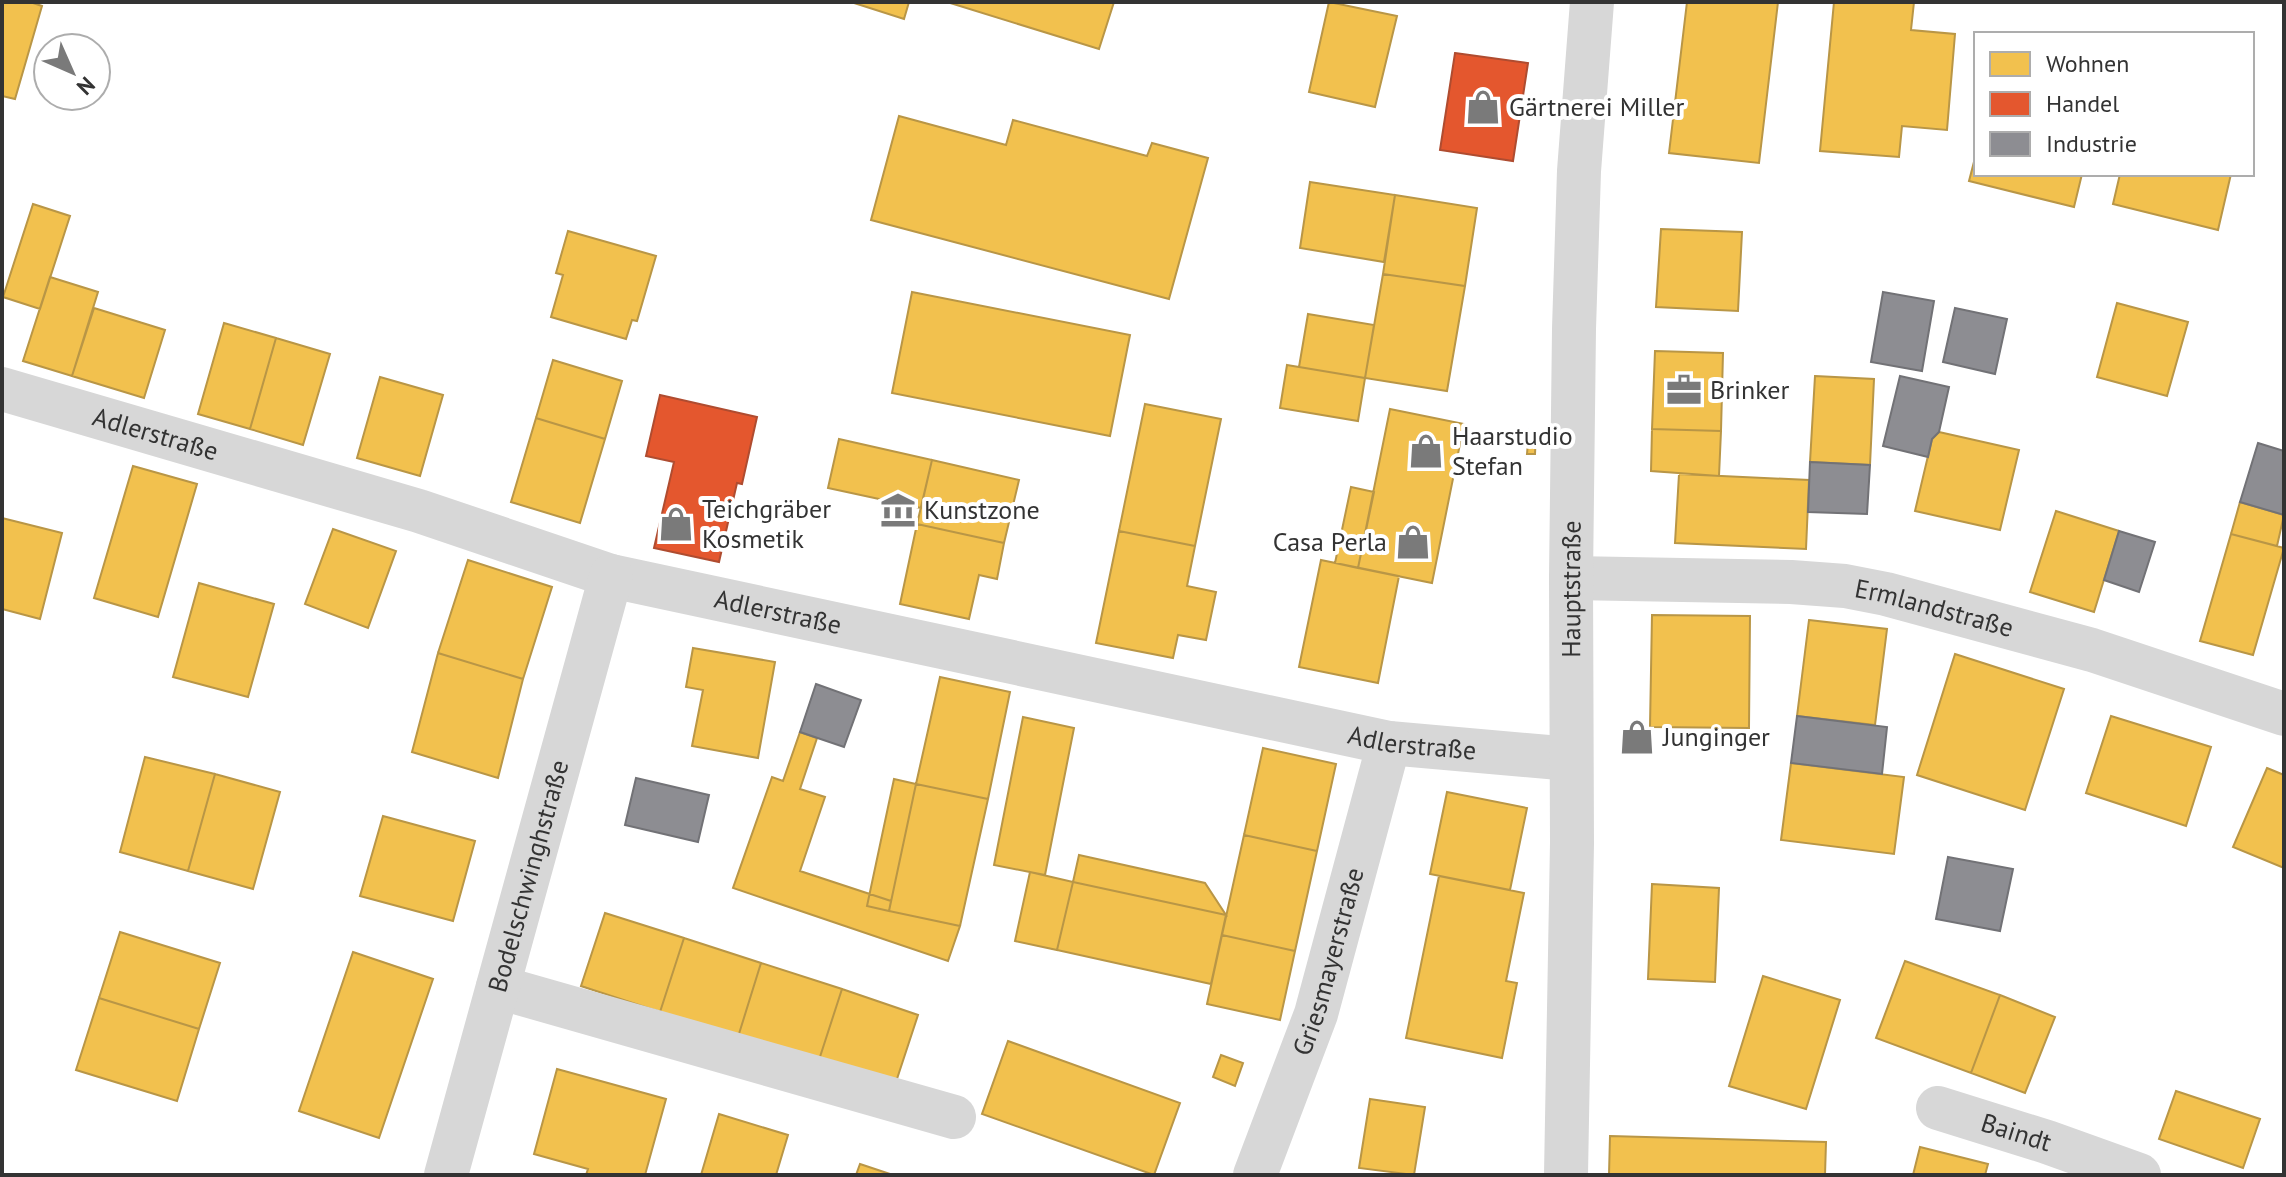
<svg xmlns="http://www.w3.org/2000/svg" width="2286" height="1177" viewBox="0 0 2286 1177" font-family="'PT Sans',sans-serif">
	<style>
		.homes { fill: #f2c14e; stroke: #b99646; stroke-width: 2 }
		.shops { fill: #e4572e; stroke: #af4c30; stroke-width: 2 }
		.industry { fill: #8d8d92; stroke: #727276; stroke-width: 2 }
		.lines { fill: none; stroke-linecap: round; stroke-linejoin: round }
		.minor { stroke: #d7d7d7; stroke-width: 44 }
		.labels { text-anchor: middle; stroke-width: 8; stroke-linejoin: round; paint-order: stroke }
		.poi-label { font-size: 26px; fill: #333; stroke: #fff; text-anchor: start }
		.street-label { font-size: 26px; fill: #333; stroke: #fff }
	</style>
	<rect width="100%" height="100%" fill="#fff"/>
	<path class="homes" d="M2 2H30L42 6 15 99 2 96Z
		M851 2H909L904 19Z
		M947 2H1114L1099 49Z
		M1329 2 1397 16 1375 107 1309 92Z
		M1687 2H1778L1759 163 1669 153Z
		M1834 2H1914L1911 30 1955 34 1947 130 1902 126 1899 157 1820 151Z
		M899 116 1006 145 1013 120 1147 156 1152 143 1208 158 1169 299 871 220Z
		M1976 154V174H2082L2074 207 1969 181Z
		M2120 174H2231L2218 230 2113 204Z
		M1310 182 1395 195 1384 262 1300 248Z
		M1395 195 1477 208 1465 286 1383 274Z
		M33 204 70 216 40 309 3 297Z
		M1661 229 1742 232 1738 311 1656 307Z
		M568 231 656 256 637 321 632 320 626 339 551 317 563 275 556 273Z
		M1383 274 1465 286 1447 391 1365 378Z
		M50 277 98 292 72 376 23 361Z
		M912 292 1130 335 1110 436 892 393Z
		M2117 303 2188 322 2167 396 2097 377Z
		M94 308 165 330 144 398 72 376Z
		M1308 314 1374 325 1365 378 1299 367Z
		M224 323 276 338 250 429 198 414Z
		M276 338 330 354 303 445 250 429Z
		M1655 351 1723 353 1721 431 1652 429Z
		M553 360 622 381 605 439 536 418Z
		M1287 365 1365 378 1358 421 1280 408Z
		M1815 376 1874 379 1870 465 1810 462Z
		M380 377 443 395 420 476 357 458Z
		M1145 404 1221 419 1195 546 1119 531Z
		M1390 409 1464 424 1432 583 1358 568Z
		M536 418 605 439 580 523 511 502Z
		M1652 429 1721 431 1719 476 1651 471Z
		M1529 430 1536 431 1535 454H1527Z
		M1939 432 2019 450 2000 530 1915 511 1932 439Z
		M839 439 932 460 921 508 828 488Z
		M932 460 1019 480 1004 543 917 524Z
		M133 466 197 484 158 617 94 598Z
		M1679 474 1809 480 1806 549 1675 543Z
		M1351 487 1374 492 1358 568 1335 563Z
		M2240 502 2284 515 2277 546 2231 534Z
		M2056 511 2119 531 2094 612 2030 592Z
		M2 518 62 533 40 619 2 609Z
		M917 524 1004 543 997 579 979 575 969 619 900 604Z
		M333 529 396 551 368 628 305 604Z
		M1119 531 1195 546 1187 586 1216 592 1206 640 1178 635 1173 658 1096 643Z
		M2231 534 2284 548 2253 655 2200 641Z
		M468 560 552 587 523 679 438 653Z
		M1321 560 1399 576 1378 683 1299 667Z
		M199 583 274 604 248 697 173 677Z
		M1652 615 1750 616 1749 728 1650 727Z
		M1809 620 1887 629 1875 725 1797 716Z
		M693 648 775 662 758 758 692 746 703 690 686 687Z
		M438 653 523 679 498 778 412 752Z
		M1955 654 2064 689 2025 810 1917 775Z
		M940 677 1010 692 988 799 916 784Z
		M2111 716 2211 747 2186 826 2086 793Z
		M1023 717 1074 728 1045 875 994 865Z
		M800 732 817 738 800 789 825 797 800 871 891 901 889 911 960 926 948 961 733 888 772 777 783 781Z
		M1263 748 1336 764 1317 851 1244 835Z
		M145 757 215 774 188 871 120 852Z
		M1791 763 1904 777 1894 854 1781 840Z
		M2267 768 2284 775V868L2233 847Z
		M215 774 280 792 253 889 188 871Z
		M894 779 916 784 889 911 867 906Z
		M916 784 988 799 960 926 889 911Z
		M1447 792 1527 808 1510 890 1430 874Z
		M383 816 475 841 453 921 360 896Z
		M1244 835 1317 851 1295 951 1222 935Z
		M1079 855 1205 883 1226 915 1073 882Z
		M1030 872 1073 882 1057 950 1015 941Z
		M1439 876 1524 893 1506 981 1517 983 1502 1058 1406 1038Z
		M1073 882 1226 915 1211 984 1057 950Z
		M1652 884 1719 888 1715 982 1648 979Z
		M605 913 684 938 660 1012 581 986Z
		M120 932 220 963 199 1029 99 998Z
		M1222 935 1295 951 1280 1020 1207 1004Z
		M684 938 761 963 738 1037 660 1012Z
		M353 952 433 979 379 1138 299 1111Z
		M1905 961 2000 995 1971 1073 1876 1038Z
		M761 963 842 989 818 1063 738 1037Z
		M1763 976 1840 1000 1806 1109 1729 1086Z
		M842 989 918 1015 894 1088 818 1063Z
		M2000 995 2055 1017 2025 1093 1971 1073Z
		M99 998 199 1029 177 1101 76 1070Z
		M1008 1041 1180 1103 1154 1175 982 1114Z
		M1221 1055 1243 1063 1235 1086 1213 1077Z
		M557 1069 666 1099 645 1175H586L588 1169 534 1154Z
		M2176 1091 2260 1119 2243 1168 2159 1139Z
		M1370 1099 1425 1107 1414 1175 1359 1168Z
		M719 1114 788 1135 776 1175H701Z
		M1610 1136 1826 1142 1825 1175H1609Z
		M1920 1147 1988 1164 1985 1175H1913Z
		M860 1164 893 1175H856Z"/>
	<path class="shops" d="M1455 53 1528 63 1513 161 1440 150Z
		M660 395 757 417 742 484 737 483 719 562 654 548 674 462 646 456Z"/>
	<path class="industry" d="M1883 292 1934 301 1922 371 1871 362Z
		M1955 308 2007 319 1995 374 1943 362Z
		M1900 376 1949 387 1939 432 1932 439 1928 457 1883 446Z
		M2258 443 2284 451V515L2240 502Z
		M1810 462 1870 465 1867 514 1808 512Z
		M2119 531 2155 542 2139 592 2104 580Z
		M816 684 861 700 844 747 800 732Z
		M1797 716 1887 727 1882 774 1791 763Z
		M636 778 709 795 698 842 625 825Z
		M1948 857 2013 869 2000 931 1936 919Z"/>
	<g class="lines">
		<g class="minor">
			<path id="s1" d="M2 389 419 511 611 576 1389 743 1571 759"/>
			<path id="s2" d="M1571 578 1791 582 1845 586 1886 594 2092 650 2284 714"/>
			<path d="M498 987 954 1117"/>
			<path id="s3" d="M1938 1108 2047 1142 2139 1175"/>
			<path id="s4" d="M446 1175 611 576"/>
			<path id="s5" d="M1255 1175 1316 1014 1389 743"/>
			<path id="s6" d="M1566 1175 1572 843 1571 578 1574 329 1579 171 1592 2"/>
		</g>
	</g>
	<defs>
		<g id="shop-bare" transform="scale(2.76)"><path d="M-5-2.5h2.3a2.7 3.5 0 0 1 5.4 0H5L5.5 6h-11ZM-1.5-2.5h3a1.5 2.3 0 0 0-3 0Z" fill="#7a7a7a" stroke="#fff" stroke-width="2.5" paint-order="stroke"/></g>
		<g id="office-bare" transform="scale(2.76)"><path d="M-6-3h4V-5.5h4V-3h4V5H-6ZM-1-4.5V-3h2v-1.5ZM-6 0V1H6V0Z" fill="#7a7a7a" stroke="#fff" stroke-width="2.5" paint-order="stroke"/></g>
		<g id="museum-bare" transform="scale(2.76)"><path d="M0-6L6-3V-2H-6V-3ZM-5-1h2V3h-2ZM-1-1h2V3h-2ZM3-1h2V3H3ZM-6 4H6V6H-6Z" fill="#7a7a7a" stroke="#fff" stroke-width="2.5" paint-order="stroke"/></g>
	</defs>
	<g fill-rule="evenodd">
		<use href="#shop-bare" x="1483" y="107"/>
		<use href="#office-bare" x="1684" y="390"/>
		<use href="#shop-bare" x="1426" y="451"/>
		<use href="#museum-bare" x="898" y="510"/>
		<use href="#shop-bare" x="676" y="524"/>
		<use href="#shop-bare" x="1413" y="542"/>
		<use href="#shop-bare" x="1637" y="737"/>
	</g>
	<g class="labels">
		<g class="poi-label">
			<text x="1509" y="116">Gärtnerei Miller</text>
			<text x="1710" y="399">Brinker</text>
			<text x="1452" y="445">Haarstudio<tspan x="1452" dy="30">Stefan</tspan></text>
			<text x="702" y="518">Teichgräber<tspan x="702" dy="30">Kosmetik</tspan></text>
			<text x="924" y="519">Kunstzone</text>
			<text x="1387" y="551" text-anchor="end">Casa Perla</text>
			<text x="1663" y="746">Junginger</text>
		</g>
		<g class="street-label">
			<text dy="9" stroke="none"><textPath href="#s1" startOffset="160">Adlerstraße</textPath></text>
			<text dy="9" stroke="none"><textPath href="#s6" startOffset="586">Hauptstraße</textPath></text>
			<text dy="9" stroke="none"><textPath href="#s2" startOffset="366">Ermlandstraße</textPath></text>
			<text dy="9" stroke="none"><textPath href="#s1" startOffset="808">Adlerstraße</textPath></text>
			<text dy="9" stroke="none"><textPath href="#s1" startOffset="1456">Adlerstraße</textPath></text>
			<text dy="9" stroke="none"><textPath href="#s4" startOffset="310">Bodelschwinghstraße</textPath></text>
			<text dy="9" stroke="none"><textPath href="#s5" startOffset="226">Griesmayerstraße</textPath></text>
			<text dy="9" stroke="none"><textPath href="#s3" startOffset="82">Baindt</textPath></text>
		</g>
	</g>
	<rect width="2286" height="1177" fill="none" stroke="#333333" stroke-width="8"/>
	<rect x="1974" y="32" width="280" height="144" fill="#ffffff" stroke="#adadad" stroke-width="2"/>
	<rect x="1990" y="52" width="40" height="24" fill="#f2c14e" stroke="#adadad" stroke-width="2"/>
	<text x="2046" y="72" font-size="24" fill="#333333">Wohnen</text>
	<rect x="1990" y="92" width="40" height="24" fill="#e4572e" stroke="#adadad" stroke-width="2"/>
	<text x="2046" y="112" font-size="24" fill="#333333">Handel</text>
	<rect x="1990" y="132" width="40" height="24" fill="#8d8d92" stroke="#adadad" stroke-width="2"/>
	<text x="2046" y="152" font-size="24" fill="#333333">Industrie</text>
	<g transform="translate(72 72) rotate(135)"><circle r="38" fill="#ffffff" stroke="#adadad" stroke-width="2"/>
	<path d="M0-6L14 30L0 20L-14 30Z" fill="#7a7a7a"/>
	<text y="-12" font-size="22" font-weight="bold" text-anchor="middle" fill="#333333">N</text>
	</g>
</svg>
